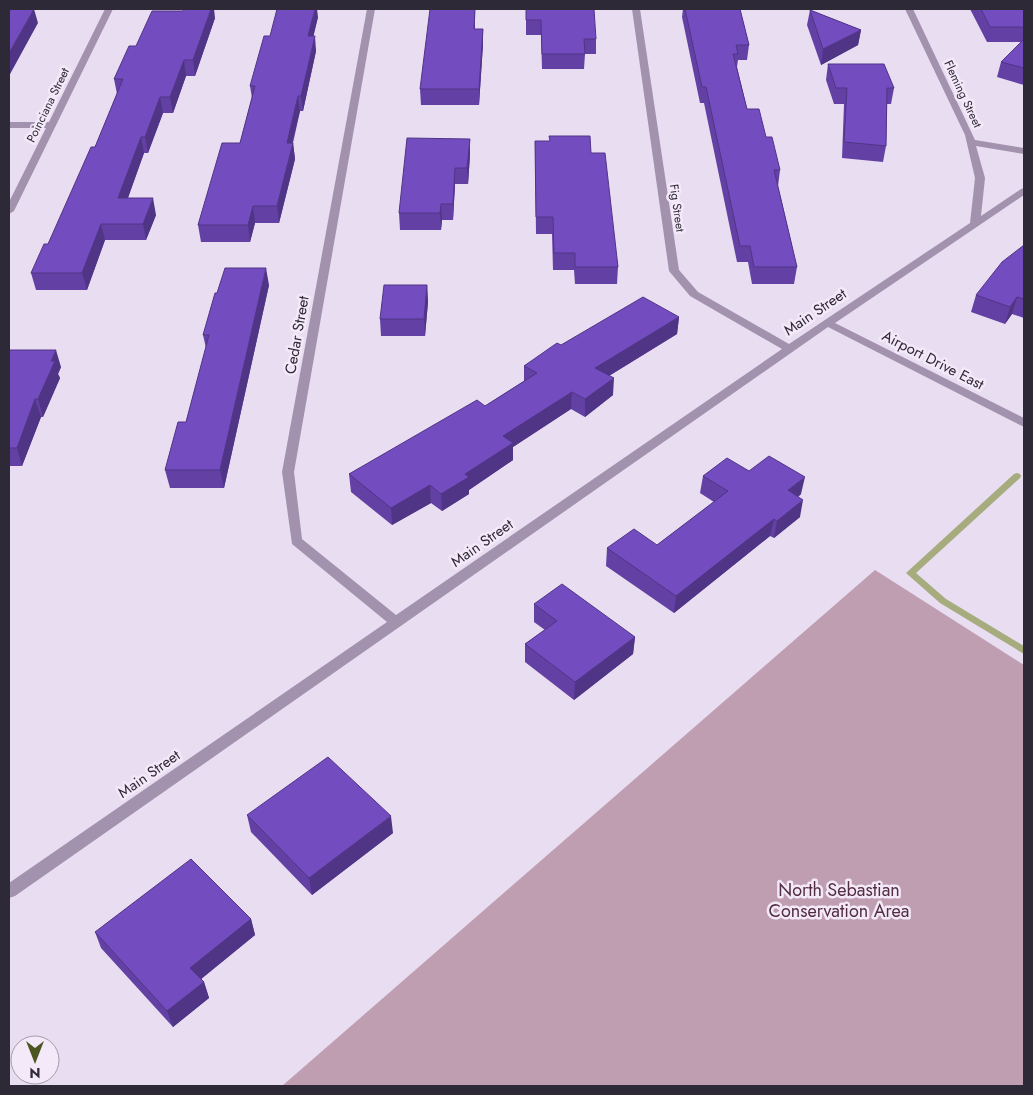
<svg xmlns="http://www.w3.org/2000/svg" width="1033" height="1095" viewBox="0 0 1033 1095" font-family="Jost,sans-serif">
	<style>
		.green { fill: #bf9eb1 }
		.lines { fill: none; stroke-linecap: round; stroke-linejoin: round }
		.stream { fill: #a6ac7d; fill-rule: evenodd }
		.minor { fill: #a292ae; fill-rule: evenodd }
		.wall { fill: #6341a4 }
		.shaded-wall { fill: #503586 }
		.building { fill: #734cbf; stroke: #503586 }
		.labels { text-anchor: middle; stroke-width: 5; stroke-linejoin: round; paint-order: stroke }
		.far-street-label { font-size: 12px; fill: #2e2936; stroke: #f3e9f9 }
		.street-label { font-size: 15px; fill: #2e2936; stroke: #f3e9f9 }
		.near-park-label { font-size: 18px; fill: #532e42; stroke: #f3e9f9 }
	</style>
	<rect width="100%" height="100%" fill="#e9ddf1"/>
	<path class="green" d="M875 570 1024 665V1086H282Z"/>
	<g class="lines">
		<path class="stream" d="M1017 473 1020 474 1021 476 1020 478 916 573 946 599 1024 646V654L940 603 906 573 1014 474Z"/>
		<path class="minor" d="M105 9H113L14 211 9 214V202L46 128H9V122H49Z
			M367 9H375L294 472 302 539 396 615 782 349 690 296 669 271 632 9H640L679 270 698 292 789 344 970 223 975 178 965 135 905 9H913L975 140 1024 148V154L976 146 985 178 981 216 1021 189 1024 188V195L835 323 1024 418V427L828 327 15 896 9 898V883L387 622 292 544 282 472Z"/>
	</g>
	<path class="wall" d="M475 9V29H483V44L479 105H421L420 89Z
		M526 9 596 39V54H585L584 69H542L541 35H526Z
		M683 9H740L749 45 747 60H738L737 67 747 109 766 137 780 170 778 186 797 267 794 284H752L748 262H737L704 103H700L682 17Z
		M970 9H1024V85L997 77 1001 62 1021 42H987Z
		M810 10 861 30 858 45 821 65 807 25Z
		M318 17 313 36 316 51 303 111H300L293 143 295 159 279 223H255L250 242H201L198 225 240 143 252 98 250 86 270 36Z
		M215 18 195 76H186L173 113H163L148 153H144L128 198 156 215 146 240H105L87 290H36L31 273 48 244 95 147 117 94 114 79 136 46Z
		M828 64 894 88 891 104H887L886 146 883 162 842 158 844 104H834L826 80Z
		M470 139V155L468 184H455L453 220H442L441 230H400L399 213Z
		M535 141 591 153 618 267 617 284H575L574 270H553L552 234H536Z
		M1024 245V318L1012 314 1005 324 971 312 976 295Z
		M269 285 224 488H170L165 470 186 422 206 348 203 335 217 293Z
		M427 285 428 302 425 336H381L380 319Z
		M679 317 677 334 609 376 613 395 585 417 571 409 513 447V460L469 490V494L442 511 431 503 392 525 351 492 349 474 485 406 524 381V366L561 345Z
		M9 350 61 367 58 374 60 378 43 417H41L22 466H9Z
		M749 471 801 494 798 497 800 517 774 538 770 536 674 613 606 566 607 548 657 545 714 502 700 493 703 476Z
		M534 604 635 637 633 654 574 700 525 662V644L545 630 534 622Z
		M247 815 393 833 312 895 251 832Z
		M251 919 255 935 201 979 204 982 209 998 173 1027 101 948 95 932Z"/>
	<path class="shaded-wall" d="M34 9 38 23 9 76V53Z
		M211 9H214L215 18 195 76 193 60Z
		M315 9H317L318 17 310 51 308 36Z
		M475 9V22L474 44V29Z
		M483 29V44L479 105V89Z
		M861 30 858 45 821 65 823 49Z
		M315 36 316 51 303 111 301 96Z
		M184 60 186 76 173 113 170 97Z
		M298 96 300 111 291 147 293 143 295 159 279 223 277 206 287 143Z
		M160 97 163 113 148 153 145 137Z
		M141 137 144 153 122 214 118 198Z
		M470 139V155L468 184 467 168Z
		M455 168V184L453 220V204Z
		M153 198 156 215 146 240 143 224Z
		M441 204 442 220 441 230 440 213Z
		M253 206 255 223 250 242 248 225Z
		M101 224 105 240 87 290 82 273Z
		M266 268 269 285 224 488 220 470Z
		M427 285 428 302 425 336 424 319Z
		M1017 297 1012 314 1005 324 1010 307Z
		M679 317 677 334 594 385 595 368Z
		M56 350 61 367 58 374 60 378 43 417 38 399 51 361Z
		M614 378 613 395 585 417V399Z
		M572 392 571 409 513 447V460L469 490V494L442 511 441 494 465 474 503 436Z
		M35 399 41 417 22 466 17 448Z
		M805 477 801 494 784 508 788 490Z
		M430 485 431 503 392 525 391 508Z
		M803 500 800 517 774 538 777 521Z
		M774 519 770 536 674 613 676 596Z
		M635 637 633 654 574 700 575 682Z
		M391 816 393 833 312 895 309 878Z
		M251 919 255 935 195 984 190 968Z
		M204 982 209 998 173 1027 167 1011Z"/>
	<path class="building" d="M9 9H34L9 53Z
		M184 9H211L193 60H184L170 97H160L145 137H141L118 198H153L143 224H101L82 273H31L44 244H48L91 147H95L123 79H114L129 46H136L152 11H183Z
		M277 9H315L308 36H315L301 96H298L287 143H293L277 206H253L248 225H198L222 143H240L255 86H250L264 36H270Z
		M430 9H475L474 29H483L479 89H420Z
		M526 9H594L596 39H584L585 54H542L541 20H526Z
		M685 9H740L749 45H736L738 54H733L747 109H759L766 137H772L780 170H774L797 267H754L750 246H740L706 87H702Z
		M981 9H1024V27H990Z
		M810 10 861 30 823 49Z
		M1024 39V68L1001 62Z
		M828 64H884L894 88H887L886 146 844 142 847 88H836Z
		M549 136H590L591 153H605L618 267H575V253H554L553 217H536L535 141H550Z
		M407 138 470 139 467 168H455L453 204H441L440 213H399Z
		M1024 245V299L1017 297 1010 307 976 295 1002 262Z
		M225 268H266L220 470H165L178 422H186L209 335H203L215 293H217Z
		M384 285H427L424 319H380Z
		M643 297 679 317 595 368 614 378 585 399 572 392 503 436 513 443 465 474 469 477 441 494 430 485 391 508 349 474 477 400 485 406 537 373 524 366 557 343 561 345Z
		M9 350H56L51 361H55L38 399H35L17 448H9Z
		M769 456 805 477 788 490 803 500 777 521 774 519 676 596 607 548 634 529 657 545 728 491 703 476 727 458 749 471Z
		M562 584 635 637 575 682 525 644 557 621 534 604Z
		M328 757 391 816 309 878 247 815Z
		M191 859 251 919 190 968 204 982 167 1011 95 932Z"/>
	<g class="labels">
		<g class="far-street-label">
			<text transform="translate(963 94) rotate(65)" y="4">Fleming Street</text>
			<text transform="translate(48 105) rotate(-64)" y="4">Poinciana Street</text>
			<text transform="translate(677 208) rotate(82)" y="4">Fig Street</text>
		</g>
		<g class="street-label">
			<text transform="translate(815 312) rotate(-34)" y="5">Main Street</text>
			<text transform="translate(297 335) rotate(-80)" y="5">Cedar Street</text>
			<text transform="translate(933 360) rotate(27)" y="5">Airport Drive East</text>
			<text transform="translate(482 543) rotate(-35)" y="5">Main Street</text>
			<text transform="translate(149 774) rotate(-35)" y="5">Main Street</text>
		</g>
		<g class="near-park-label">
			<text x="839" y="896">North Sebastian<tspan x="839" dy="21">Conservation Area</tspan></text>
		</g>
	</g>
	<rect width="1033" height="1095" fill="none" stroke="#2e2936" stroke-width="20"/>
	<g transform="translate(35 1060) rotate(180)"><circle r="24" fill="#f3e9f9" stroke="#a49cab"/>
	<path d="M0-4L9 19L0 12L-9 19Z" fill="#4d5520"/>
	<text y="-8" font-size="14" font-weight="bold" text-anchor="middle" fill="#2e2936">N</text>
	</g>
</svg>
